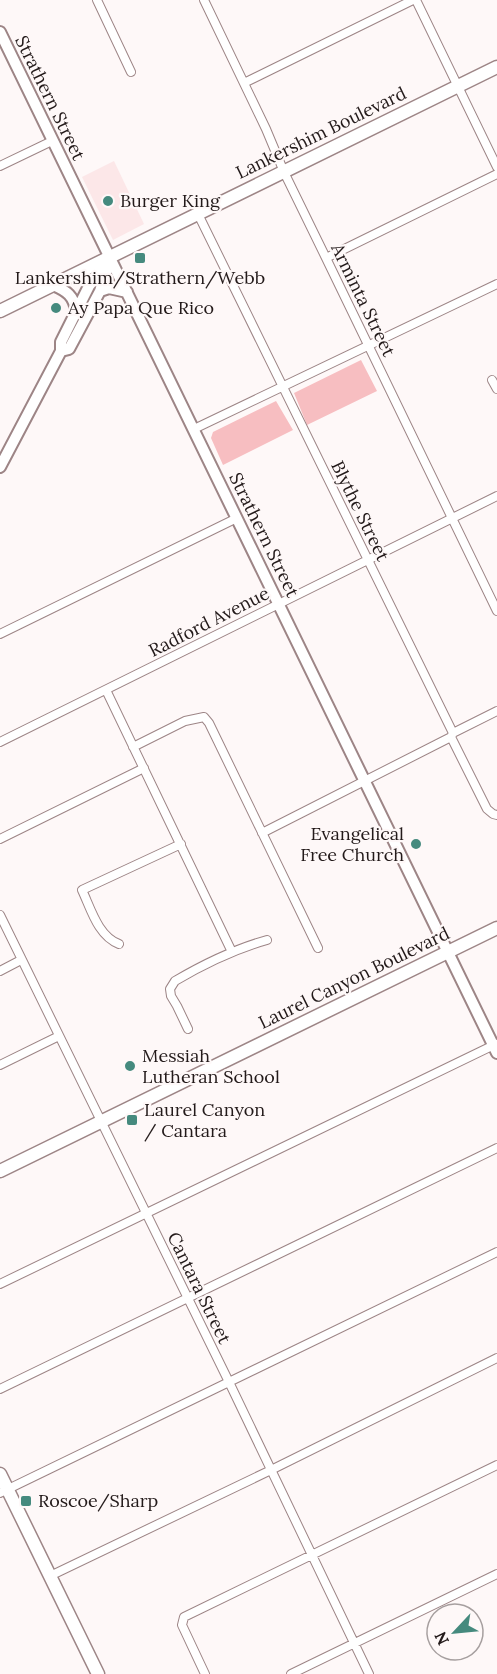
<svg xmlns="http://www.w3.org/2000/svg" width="497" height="1674" viewBox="0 0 497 1674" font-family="Lora,serif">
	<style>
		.built { fill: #fce7e8 }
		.green { fill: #f7bec1 }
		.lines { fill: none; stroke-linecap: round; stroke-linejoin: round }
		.street-casing { stroke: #9d8586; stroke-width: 10 }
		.secondary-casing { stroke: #9d8586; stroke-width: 14 }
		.primary-casing { stroke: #9d8586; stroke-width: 15 }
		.street { stroke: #fff; stroke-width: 8 }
		.secondary { stroke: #fff; stroke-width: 10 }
		.primary { stroke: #fff; stroke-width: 12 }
		.poi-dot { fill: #458a7e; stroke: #fef8f8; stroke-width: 2 }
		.labels { text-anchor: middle; stroke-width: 4.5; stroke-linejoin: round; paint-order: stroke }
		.street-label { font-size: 18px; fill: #231a1a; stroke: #fef8f8 }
		.poi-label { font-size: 18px; fill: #231a1a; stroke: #fef8f8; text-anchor: start }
	</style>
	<rect width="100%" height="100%" fill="#fef8f8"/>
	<path class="built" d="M114 161 144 224 113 240 82 177Z"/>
	<path class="green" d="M361 360 377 391 307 425 294 393Z
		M276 401 293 430 223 465 211 438 213 432Z"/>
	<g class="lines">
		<g class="street-casing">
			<path id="street" d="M97 0 131 72
				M204 0 266 129 284 172 326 258 497 611
				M416 0 497 167
				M244 83 413 0
				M0 166 52 141
				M198 214 453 733 451 737 487 809 493 814 497 815
				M326 258 497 174
				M492 380 497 389
				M194 429 497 284
				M0 634 237 518
				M106 690 232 952
				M453 733 497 711
				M0 742 497 496
				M133 747 185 721 204 717 209 723 318 948
				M262 833 451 737
				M0 839 144 768
				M0 915 229 1382 369 1674
				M119 944C98 936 91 909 82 890L181 844
				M0 971 21 960
				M188 1029 177 1006 171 996 170 989 175 981C204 964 235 949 267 940
				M0 1065 59 1036
				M0 1284 496 1044
				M0 1389 497 1148
				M0 1493 497 1252
				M50 1576 271 1470 497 1358
				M205 1674 182 1625 184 1617 497 1465
				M291 1674 497 1574"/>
		</g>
		<g class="secondary-casing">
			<path id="secondary" d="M0 32 497 1053
				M53 285C67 291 74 296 76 311
				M100 291 109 288 127 292
				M61 351 69 349 100 291 109 264
				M0 467 61 351V342L89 286 111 258"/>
		</g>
		<g class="primary-casing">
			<path id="primary" d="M0 311 497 67
				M0 1171 497 928
				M0 1474 98 1674"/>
		</g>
		<use href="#street" class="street"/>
		<use href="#secondary" class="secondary"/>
		<use href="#primary" class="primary"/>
	</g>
	<g class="poi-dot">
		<circle cx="108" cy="201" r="6"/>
		<rect x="134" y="252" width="12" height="12" rx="3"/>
		<circle cx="56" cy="308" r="6"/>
		<circle cx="416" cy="844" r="6"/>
		<circle cx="130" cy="1066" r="6"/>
		<rect x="126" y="1114" width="12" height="12" rx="3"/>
		<rect x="20" y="1495" width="12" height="12" rx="3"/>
	</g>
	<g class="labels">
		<g class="street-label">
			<text transform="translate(50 98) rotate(64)" y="6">Strathern Street</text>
			<text transform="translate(321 133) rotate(-26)" y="6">Lankershim Boulevard</text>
			<text transform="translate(363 300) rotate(64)" y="6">Arminta Street</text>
			<text transform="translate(360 511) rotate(64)" y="6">Blythe Street</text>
			<text transform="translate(264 535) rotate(64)" y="6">Strathern Street</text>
			<text transform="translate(209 622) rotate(-27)" y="6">Radford Avenue</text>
			<text transform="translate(354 978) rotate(-26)" y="6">Laurel Canyon Boulevard</text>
			<text transform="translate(199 1288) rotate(64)" y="6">Cantara Street</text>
		</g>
		<g class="poi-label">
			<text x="120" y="207">Burger King</text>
			<text x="140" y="284" text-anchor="middle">Lankershim/Strathern/Webb</text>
			<text x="68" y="314">Ay Papa Que Rico</text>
			<text x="404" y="840" text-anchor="end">Evangelical<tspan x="404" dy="21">Free Church</tspan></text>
			<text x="142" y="1062">Messiah<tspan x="142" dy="21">Lutheran School</tspan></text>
			<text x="144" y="1116">Laurel Canyon<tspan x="144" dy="21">/ Cantara</tspan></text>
			<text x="38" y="1507">Roscoe/Sharp</text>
		</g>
	</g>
	<g transform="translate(455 1632) rotate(244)"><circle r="28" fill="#fef8f8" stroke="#a69f9f" stroke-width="1.5"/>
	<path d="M0-4.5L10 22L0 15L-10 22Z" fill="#458a7e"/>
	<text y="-9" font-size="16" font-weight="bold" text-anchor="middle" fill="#231a1a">N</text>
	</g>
</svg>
